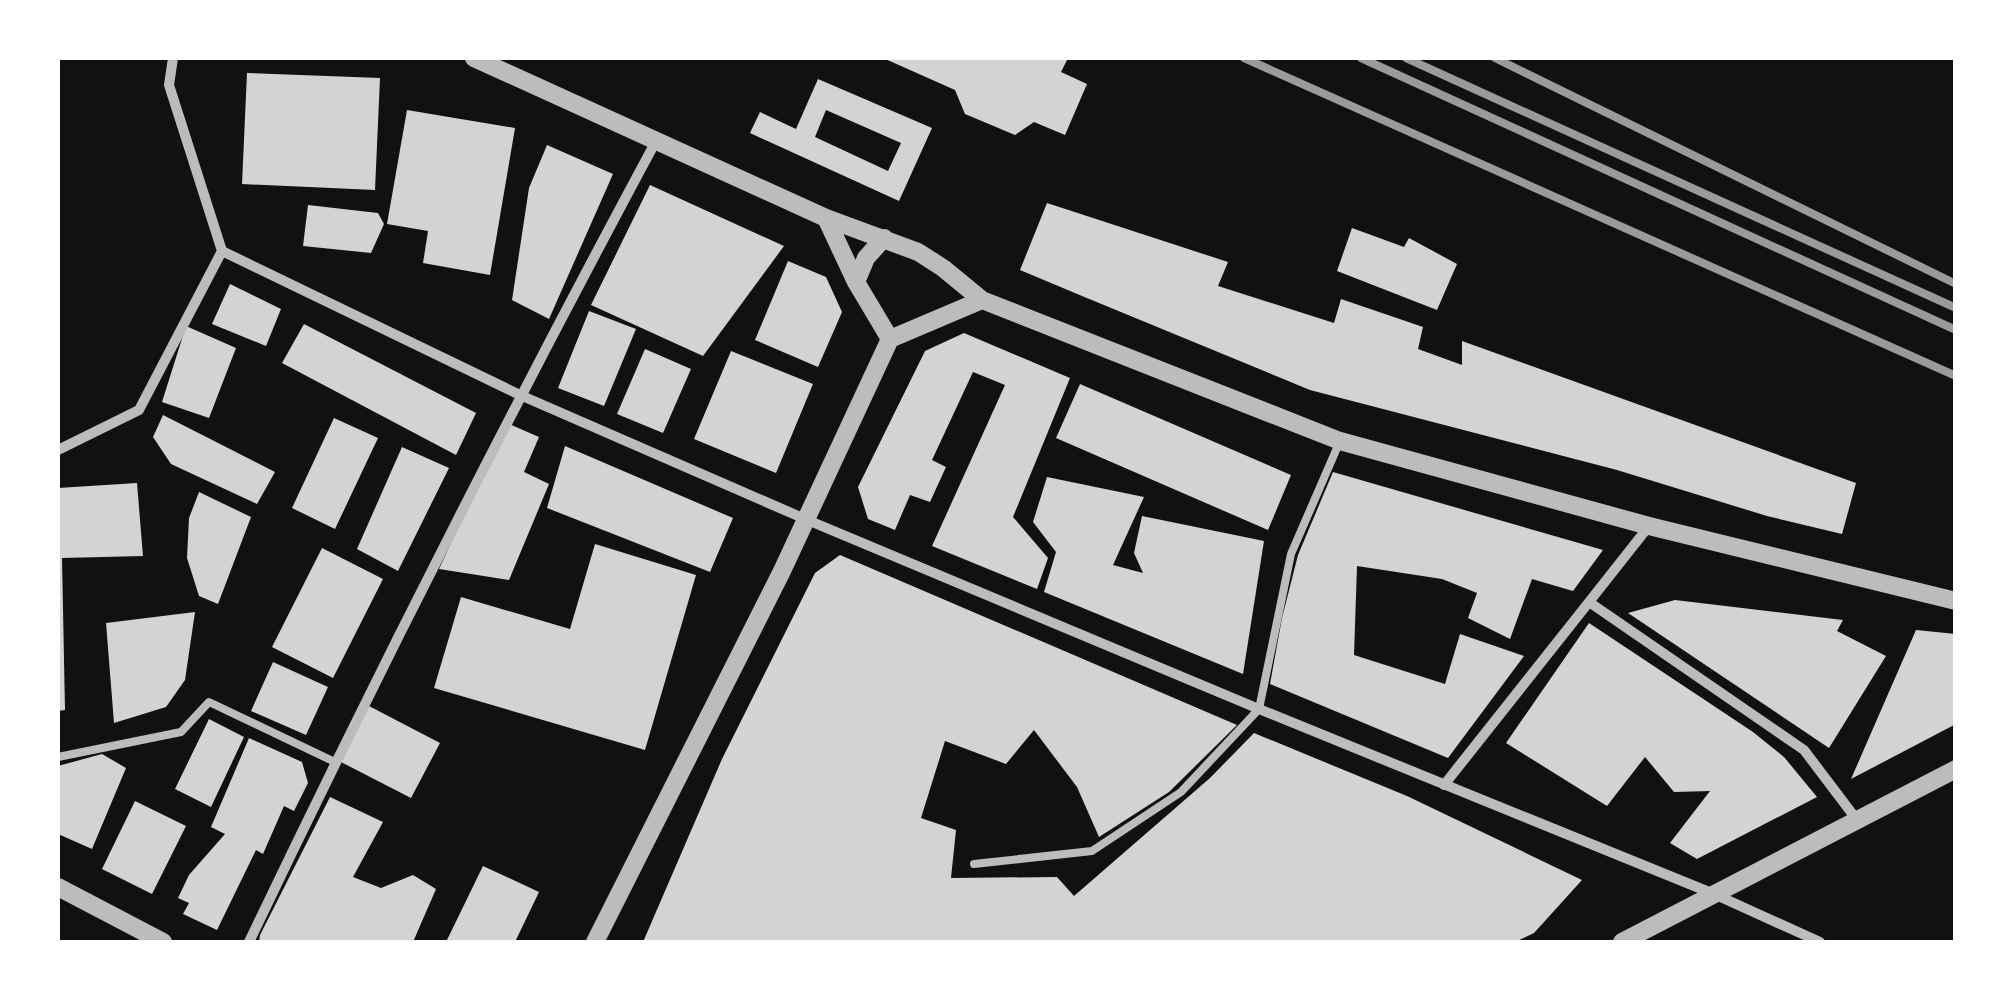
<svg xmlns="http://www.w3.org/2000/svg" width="2013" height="1000" viewBox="0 0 2013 1000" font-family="'Fira Sans Condensed',sans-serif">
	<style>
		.building { fill: #d3d3d3; fill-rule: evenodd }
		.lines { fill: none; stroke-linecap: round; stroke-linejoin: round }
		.service { stroke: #bcbcbc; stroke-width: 8 }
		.minor { stroke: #bcbcbc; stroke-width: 10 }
		.tertiary { stroke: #bcbcbc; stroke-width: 18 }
		.rail { stroke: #9a9a9a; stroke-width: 8 }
	</style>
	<rect width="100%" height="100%" fill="#111"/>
	<path class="building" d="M883 58H1068L1061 72 1087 84 1065 135 1034 122 1015 135 965 114 955 90Z
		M247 73 380 78 375 190 242 184Z
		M818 79 932 128 899 201 750 133 760 112 796 129ZM826 110 901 143 888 171 815 137Z
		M407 110 515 128 490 275 423 263 428 231 387 224Z
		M547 145 613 174 549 319 512 300 529 188Z
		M650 185 784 246 703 356 591 305Z
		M1047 203 1228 262 1218 286 1334 323 1341 299 1423 327 1418 349 1462 365V341L1856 483 1842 534 1767 516 1617 470 1310 390 1082 296 1020 270Z
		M308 205 378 213 384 224 371 253 303 246Z
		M1352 228 1404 247 1409 238 1457 264 1437 310 1337 271Z
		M788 261 826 277 842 312 818 367 755 340Z
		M230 284 281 309 266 346 212 324Z
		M589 311 636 329 604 406 558 388Z
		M304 324 476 413 456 455 282 363Z
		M186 326 236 348 209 418 162 402Z
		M964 333 1070 378 1013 517 1048 558 1037 589 932 546 1005 385 973 372 932 460 946 467 930 502 910 495 895 530 868 519 858 487 925 351Z
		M645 349 691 369 663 433 617 414Z
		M731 351 813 384 776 473 694 439Z
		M1080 384 1291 475 1268 530 1056 438Z
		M163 415 275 472 257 504 171 464 153 437Z
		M334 418 378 438 335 529 292 508Z
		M507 423 539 437 524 472 549 484 509 580 439 569Z
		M565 446 733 518 710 572 547 508Z
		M402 447 449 468 398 571 357 549Z
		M1333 472 1603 550 1573 591 1532 579 1510 639 1468 618 1477 593 1442 579 1357 566 1354 655 1445 684 1460 634 1524 656 1448 758 1270 684 1282 618 1298 555Z
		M1047 477 1144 497 1113 565 1143 573 1134 553 1142 516 1264 541 1243 674 1044 592 1056 552 1033 522Z
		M137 483 143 556 62 558 65 710 58 711V488Z
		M199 492 251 517 218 604 199 596 187 558 189 518Z
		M595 544 696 575 645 750 434 688 461 597 570 629Z
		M322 548 383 579 333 678 272 647Z
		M840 555 1237 725 1169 792 1099 837 1077 787 1034 730 1006 764 945 741 921 818 956 830 951 878 1057 877 1074 896 1210 778 1254 733 1407 796 1582 880 1534 933 1515 942H643L722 759 815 573Z
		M1675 600 1843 620 1837 631 1886 656 1829 748 1628 613Z
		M195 612 185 680 166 707 114 723 106 623Z
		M1589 623 1753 732 1784 757 1817 797 1697 859 1670 843 1710 791 1674 792 1645 757 1607 806 1506 743Z
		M1916 630 1956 634V724L1851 779Z
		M273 662 328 687 306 735 251 711Z
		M369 706 440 743 411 798 339 761Z
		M209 719 244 737 211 807 175 789Z
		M249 738 302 762 308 783 294 811 284 806 263 854 256 850 217 930 183 914 189 903 178 898 189 875 225 834 211 827Z
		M102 754 126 768 92 849 58 834V766Z
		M330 797 383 822 353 877 381 888 413 875 436 889 413 942H259L260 935Z
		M135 801 186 826 152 894 102 869Z
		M483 866 539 892 515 942H446Z"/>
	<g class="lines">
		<path class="service" d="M58 757 181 732 209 702 335 762
			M974 864 1092 851 1181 792 1259 709 1291 554 1340 441"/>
		<path class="minor" d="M222 251 520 395 805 519 1259 709 1714 894 1820 942
			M58 450 139 410 222 251 169 85 173 58
			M1589 602 1649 526
			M1444 785 1589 602 1804 750 1857 820
			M249 942C378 672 514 405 656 141"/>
		<path class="tertiary" d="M474 58 826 218 918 252 943 268 982 300 1340 441 1649 526 1956 601
			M826 218 856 282 890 339
			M856 282 866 258 884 238
			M890 339 982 300
			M58 887 163 942
			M595 942 782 571 890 339
			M1622 942 1956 769"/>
		<path class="rail" d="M1244 58 1956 376
			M1361 58 1956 330
			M1406 58 1956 308
			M1495 58 1956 284"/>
	</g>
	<rect width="2013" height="1000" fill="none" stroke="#ffffff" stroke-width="120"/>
</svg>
